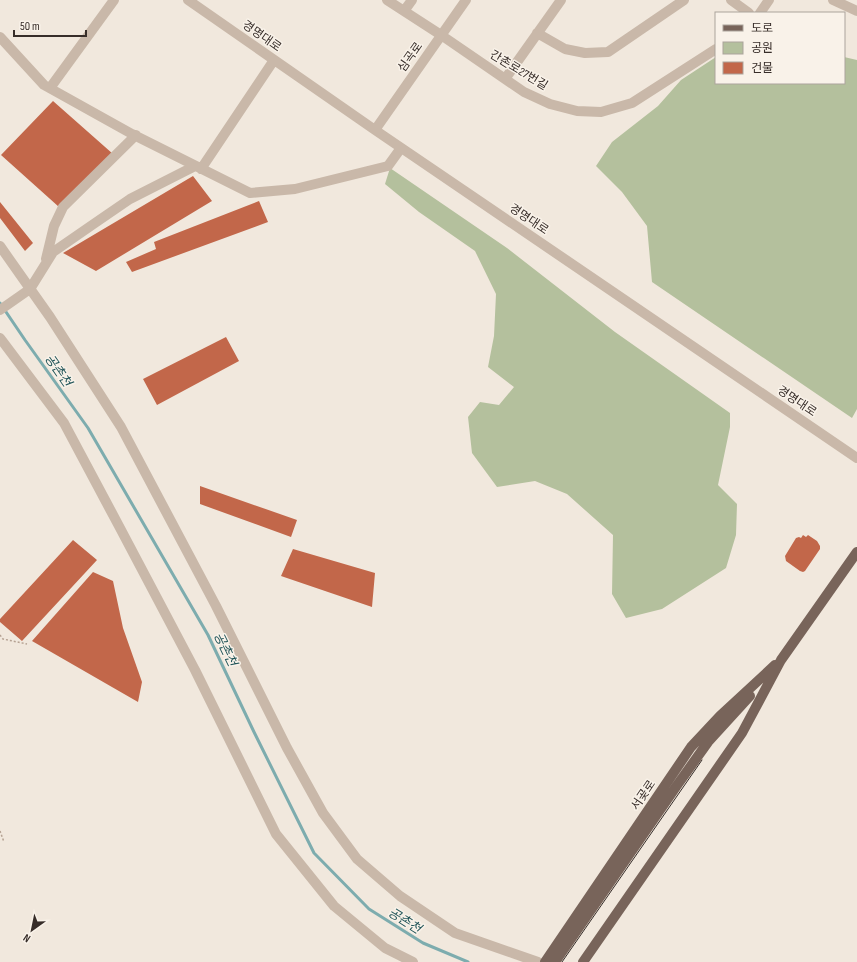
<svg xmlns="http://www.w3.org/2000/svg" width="857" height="962" viewBox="0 0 857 962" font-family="'Sofia Sans Condensed','Noto Sans KR',sans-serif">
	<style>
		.green { fill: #b4c09d }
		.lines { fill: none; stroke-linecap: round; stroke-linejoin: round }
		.stream { stroke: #7dacae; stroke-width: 3 }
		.building { fill: #c2674a }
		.path { stroke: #b5a293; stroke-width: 1.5; stroke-dasharray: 2 2; stroke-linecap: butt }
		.minor { stroke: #c9b8a9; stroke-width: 10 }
		.major { stroke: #78645a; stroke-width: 10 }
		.tram { stroke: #372d29; stroke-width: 1 }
		.labels { text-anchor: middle; stroke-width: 3; stroke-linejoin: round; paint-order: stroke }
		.street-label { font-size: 12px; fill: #372d29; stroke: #f9f2e9 }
		.water-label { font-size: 13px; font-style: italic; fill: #1f5357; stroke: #f9f2e9 }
	</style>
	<rect width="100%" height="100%" fill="#f1e8dd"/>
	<path class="green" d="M716 57V83H844V57L857 60V409L852 418 652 282 647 226 622 192 596 166 612 142 658 106 681 80Z
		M390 168 507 248 615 332 730 413V427L718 485 737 504 736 535 726 568 662 609 626 618 612 594 613 535 567 494 535 481 497 487 472 453 468 417 480 402 499 405 514 387 488 367 494 336 496 294 475 251 419 212 385 184Z"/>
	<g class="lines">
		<path class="stream" d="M0 303 25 340 88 428 208 635 254 732 314 853 369 909 423 943 468 962"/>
	</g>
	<path class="building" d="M53 101 113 154 59 207 1 155Z
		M193 176 212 201 96 271 63 253Z
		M259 201 268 222 132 272 126 262 156 249 154 242Z
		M0 202 33 243 25 251 0 218Z
		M226 337 239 361 157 405 143 379Z
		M200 486 297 520 291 537 200 504Z
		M803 535 806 537 808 535 817 541 820 546V549L807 568 805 571 803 572 800 571 786 561 785 556 796 538 799 537 801 538Z
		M73 540 97 560 22 641 0 622V619Z
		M293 549 375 573 372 607 281 576Z
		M93 572 113 581 123 628 142 682 138 702 32 641Z"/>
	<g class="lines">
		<path class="path" d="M0 635 3 639 27 644
			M0 831 4 842"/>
		<path class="minor" d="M188 0 375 130 857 458
			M387 0 441 35 524 92 550 104 577 111 601 112 632 103 716 49
			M731 0 749 13
			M833 0 857 11
			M404 11 412 0
			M760 13 769 0
			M537 33 565 49 585 53 608 52 684 0
			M0 37 44 85 132 134 250 193 295 189 388 166 401 148
			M505 79 561 0
			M50 88 114 0
			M375 130 466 0
			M201 169 274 60
			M0 246 50 317 121 427 216 606 287 748 323 813 357 859 400 896 455 933 538 962
			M46 259 54 226 63 207 136 135
			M0 310 30 289 53 252 95 223 130 199 195 166
			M0 338 64 423 120 528 195 670 276 834 334 906 385 948 413 962"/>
		<path class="major" d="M545 962 691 747 720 716 775 665
			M555 962 678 784 708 742 750 696
			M583 962 742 733 781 660 857 552"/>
		<path class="tram" d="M562 962 702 760"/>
	</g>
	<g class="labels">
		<g class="street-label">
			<text transform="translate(262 36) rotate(35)" y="4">경명대로</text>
			<text transform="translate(410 57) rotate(-55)" y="4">심곡로</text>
			<text transform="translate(519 70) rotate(31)" y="4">간촌로27번길</text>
			<text transform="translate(529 219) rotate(34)" y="4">경명대로</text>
			<text transform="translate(797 401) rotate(34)" y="4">경명대로</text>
			<text transform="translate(643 795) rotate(-56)" y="4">서곶로</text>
		</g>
		<g class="water-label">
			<text transform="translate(59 370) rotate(55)" y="5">공촌천</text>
			<text transform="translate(226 649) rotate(64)" y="5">공촌천</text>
			<text transform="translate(405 920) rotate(32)" y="5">공촌천</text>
		</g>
	</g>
	<rect x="715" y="12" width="130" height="72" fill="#f9f2e9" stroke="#aba39c"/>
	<rect x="723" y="25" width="20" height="6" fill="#78645a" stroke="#aba39c"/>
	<text x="751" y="32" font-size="12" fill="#372d29">도로</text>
	<rect x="723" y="42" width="20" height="12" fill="#b4c09d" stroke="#aba39c"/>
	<text x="751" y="52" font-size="12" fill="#372d29">공원</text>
	<rect x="723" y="62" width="20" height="12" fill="#c2674a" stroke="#aba39c"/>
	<text x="751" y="72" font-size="12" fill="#372d29">건물</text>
	<g transform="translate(32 930) rotate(213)" stroke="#f9f2e9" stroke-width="3" paint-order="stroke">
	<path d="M0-3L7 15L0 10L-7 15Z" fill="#372d29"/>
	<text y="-6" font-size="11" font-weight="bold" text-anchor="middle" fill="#372d29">N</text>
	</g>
	<path d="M14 30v6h72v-6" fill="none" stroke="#372d29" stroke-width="2"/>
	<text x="20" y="30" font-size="12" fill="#372d29" stroke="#f9f2e9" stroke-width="3" paint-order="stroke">50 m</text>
</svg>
